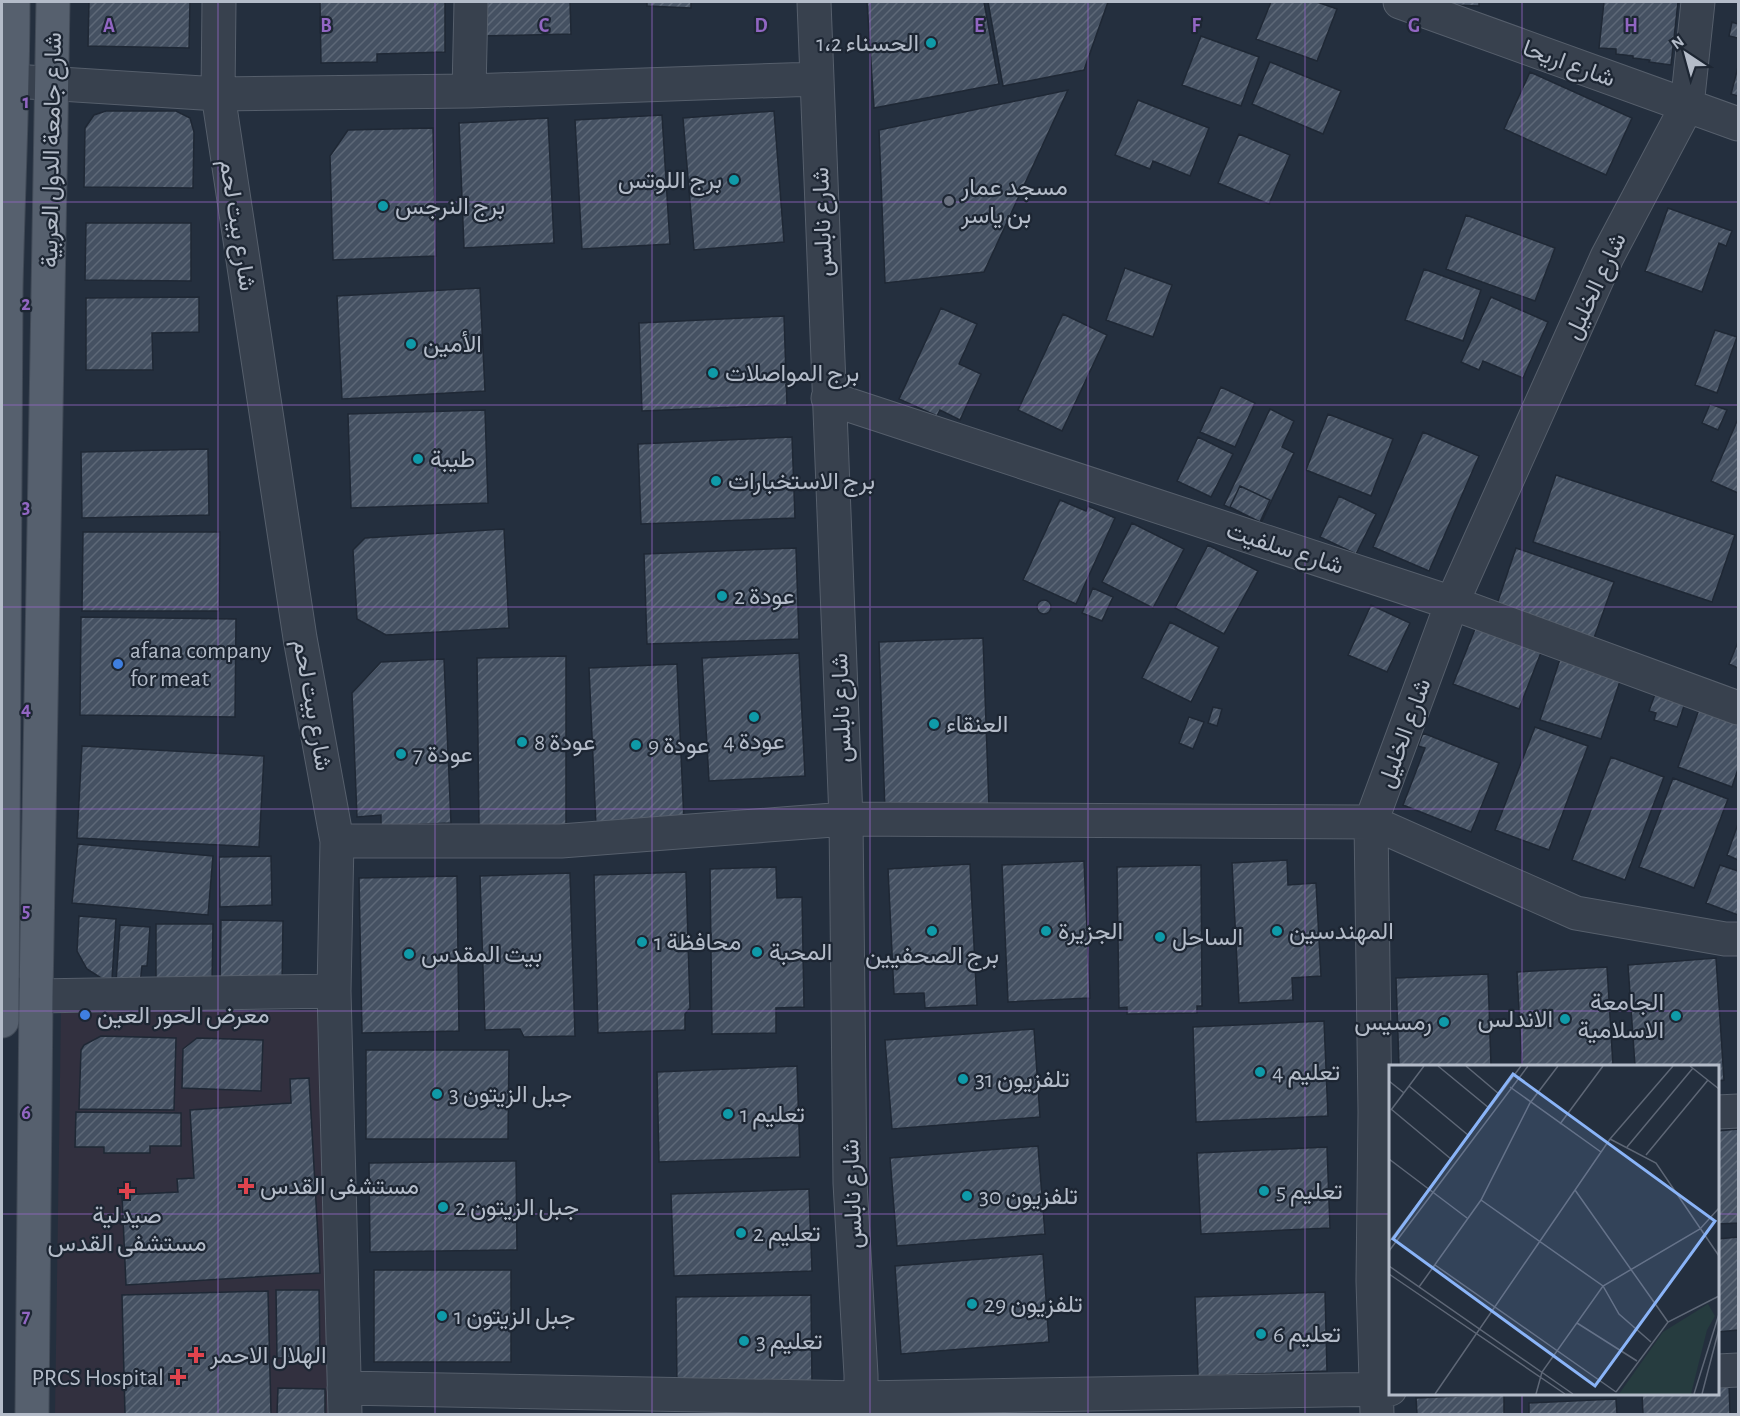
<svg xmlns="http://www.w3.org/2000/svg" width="1740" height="1416" viewBox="0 0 1740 1416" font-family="'Alegreya Sans',Vazirmatn,sans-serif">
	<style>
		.medical { fill: #32303f }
		.building { fill: url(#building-hatch); stroke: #1f2835; stroke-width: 1.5 }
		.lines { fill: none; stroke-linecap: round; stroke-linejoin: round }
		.minor-casing { stroke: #565f6c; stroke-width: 35 }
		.major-casing { stroke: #414a57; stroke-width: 35 }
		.minor { stroke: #38414e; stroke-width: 33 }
		.major { stroke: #56606e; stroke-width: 33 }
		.grid { fill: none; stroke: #9266c3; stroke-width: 1.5; stroke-opacity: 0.55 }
		.culture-dot { fill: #0f9aa8; stroke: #1d2633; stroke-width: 2 }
		.worship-dot { fill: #6b7280; stroke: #1d2633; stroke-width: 2 }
		.shop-dot { fill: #3f7fe0; stroke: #1d2633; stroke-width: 2 }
		.health-dot { fill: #e0444e; stroke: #1d2633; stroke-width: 2 }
		.labels { text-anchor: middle; stroke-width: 4.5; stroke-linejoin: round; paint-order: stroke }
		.poi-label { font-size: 24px; fill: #b4bcc9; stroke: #1d2633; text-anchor: start }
		.street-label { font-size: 24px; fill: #b4bcc9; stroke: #1d2633 }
		.inset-road { fill: none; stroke: #5e6776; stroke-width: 1.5 }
		.view { fill: #8ab4f8; fill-opacity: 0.15; stroke: #8ab4f8; stroke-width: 3 }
		.inset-edge { fill: none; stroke: #b4bcc9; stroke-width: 3 }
		.grid-label { font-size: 20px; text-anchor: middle; font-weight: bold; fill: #9266c3; stroke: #1d2633; stroke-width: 4.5; stroke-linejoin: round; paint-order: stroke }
	</style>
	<defs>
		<pattern id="building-hatch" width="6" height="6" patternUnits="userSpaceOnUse" patternTransform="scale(1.5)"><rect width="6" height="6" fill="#455162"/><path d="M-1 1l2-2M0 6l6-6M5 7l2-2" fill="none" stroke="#5d6877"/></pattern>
	</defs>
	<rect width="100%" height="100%" fill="#242f3e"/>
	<path class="medical" d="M322 1010 329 1414H55L61 1013Z"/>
	<path class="building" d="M89 2H190L189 48 88 46Z
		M320 2H445V52L377 54V62L321 63Z
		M482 2H570L571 34 482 36Z
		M647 2H691V8L647 6Z
		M867 2H984L999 84 874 108Z
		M988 2H1108L1084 70 1003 86Z
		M1271 2H1317L1337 9 1317 61 1256 39Z
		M1447 2H1479V6L1453 5Z
		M1604 2H1678L1671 65 1649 62 1650 60 1633 58V56L1616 54V49L1599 48Z
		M1732 22 1738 24V38L1729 36Z
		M1201 36 1259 57 1241 106 1182 85Z
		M1270 62 1341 91 1323 134 1252 104Z
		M1738 67V96L1731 94Z
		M1530 72 1632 118 1606 175 1504 129Z
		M1068 90 984 272 885 283 879 130Z
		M1138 100 1209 128 1190 176 1153 161 1150 169 1115 155Z
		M106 111H176L190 118 194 132 193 188 84 187 85 128 94 115Z
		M774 111 784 242 694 250 683 118Z
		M662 115 670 244 582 249 575 120Z
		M548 118 554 243 464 248 459 123Z
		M433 128 436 256 333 260 330 156 348 130Z
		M1239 134 1290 155 1269 204 1218 183Z
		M1668 208 1732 231 1726 246 1719 243 1702 292 1645 271Z
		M1466 215 1555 248 1535 301 1446 269Z
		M86 223H191V281L85 280Z
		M1125 268 1172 285 1153 337 1106 320Z
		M1424 269 1481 290 1463 341 1405 320Z
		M480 288 485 391 342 399 337 296Z
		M199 297V332L152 333 153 370H86V298Z
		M1491 297 1548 322 1523 378 1483 361 1479 370 1461 362Z
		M941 308 977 324 959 364 981 374 960 420 940 410 937 416 899 399Z
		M1063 314 1107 335 1062 431 1018 410Z
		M784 316 787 405 642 411 639 323Z
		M1715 330 1737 337 1717 393 1695 385Z
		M1221 387 1255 403 1235 447 1200 432Z
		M1710 404 1727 410 1718 430 1702 423Z
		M1270 409 1294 421 1282 447 1294 453 1261 523 1224 505Z
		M485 410 488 503 351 508 348 414Z
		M1328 414 1393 439 1371 496 1306 470Z
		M1738 419V493L1711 481Z
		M1423 432 1479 456 1429 571 1373 547Z
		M792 437 795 518 641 524 638 444Z
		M1198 437 1233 454 1211 497 1177 481Z
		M208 449 209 515 82 518 81 452Z
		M1556 475 1735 535 1712 602 1533 542Z
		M1240 486 1270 500 1260 522 1230 507Z
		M1339 496 1376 514 1356 554 1320 537Z
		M1060 500 1086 511 1088 506 1115 518 1076 604 1023 580Z
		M1132 523 1184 549 1153 608 1102 582Z
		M504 529 509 628 386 635 357 619 353 550 365 538Z
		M83 532H220L219 611H82Z
		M1208 545 1258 571 1224 634 1175 608Z
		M796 548 799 639 647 644 644 554Z
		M1516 548 1614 582 1594 638 1497 604Z
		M1093 588 1113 597 1102 621 1082 613Z
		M1037 607a7 7 0 1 1 14 0a7 7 0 1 1-14 0Z
		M1371 605 1410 623 1387 672 1348 655Z
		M81 617 236 619 235 717 80 715Z
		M1170 622 1219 647 1191 702 1142 678Z
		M1477 624 1542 650 1519 709 1453 684Z
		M983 638 989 807 885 811 879 642Z
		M1738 642V668L1729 664Z
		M799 653 805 776 709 781 702 658Z
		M566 656V826H479L477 658Z
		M444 659 451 823 381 826V815L357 817 352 693 381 662Z
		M1560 659 1621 678 1601 739 1540 720Z
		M677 664 684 822 596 826 589 668Z
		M1655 694 1685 703 1677 727 1654 720 1656 713 1649 711Z
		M1701 704 1738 718V769L1732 787 1678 767Z
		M1213 707 1222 709 1217 726 1208 723Z
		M1189 717 1204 722 1193 749 1179 743Z
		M1535 727 1588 746 1549 850 1495 830Z
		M1423 733 1499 763 1471 832 1403 805 1425 748 1418 746Z
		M82 746 264 756 259 847 77 838Z
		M1611 757 1664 777 1625 880 1572 860Z
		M1673 778 1728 799 1694 888 1639 867Z
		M1738 824V860L1727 855Z
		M78 844 213 856 208 915 72 903Z
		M271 856 272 905 220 907 219 857Z
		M1287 860 1288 885 1316 883 1321 976 1292 978 1293 1000 1239 1003 1232 863Z
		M1084 861 1090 998 1008 1002 1002 865Z
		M970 864 977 1005 925 1008 924 993 894 994 888 869Z
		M1201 865 1202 1006H1197V1013L1127 1014V1007L1119 1008 1117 867Z
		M1720 865 1738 871V915L1706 903Z
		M776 867 777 898 802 897 804 1007 776 1008V1033L712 1034 710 869Z
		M686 872 690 1008 685 1014V1030L598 1033 594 875Z
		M570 873 575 1036 524 1037 520 1029 485 1030 480 876Z
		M457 876 459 1031 362 1033 359 878Z
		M79 916 116 919 112 979 101 978 87 969 77 951Z
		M221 920 283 921 282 987 220 986Z
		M156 924H213L212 984H156Z
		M120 925 150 927 147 966H142L140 984 116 982Z
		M1716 958 1724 1080 1718 1081V1066H1635L1628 965Z
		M1607 967 1613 1066H1522L1517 972Z
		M1488 974 1491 1066H1399L1396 978Z
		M1324 1021 1328 1116 1196 1122 1193 1027Z
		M1034 1029 1040 1117 892 1129 885 1040Z
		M101 1036 176 1038 174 1110 79 1109 81 1050 84 1045Z
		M197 1038 263 1040 261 1091 182 1088 183 1049Z
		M366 1050H509L508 1139H366Z
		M797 1066 800 1157 659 1162 657 1072Z
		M309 1078 320 1273 126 1285 122 1195 178 1192 177 1179 194 1178 190 1110 291 1103 290 1079Z
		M76 1112 181 1113V1146H150V1153H104V1147H75Z
		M1738 1129V1223L1718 1224V1131Z
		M1038 1146 1045 1234 897 1246 890 1158Z
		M1327 1147 1330 1228 1201 1234 1197 1153Z
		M516 1161 517 1250 370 1252 369 1163Z
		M809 1189 812 1271 674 1276 671 1194Z
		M1738 1237V1330L1718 1332V1239Z
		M1043 1254 1049 1342 901 1354 895 1266Z
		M374 1270H511V1362H374Z
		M276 1290H319L320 1357 277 1358Z
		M268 1291 271 1414H125L122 1295Z
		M1325 1292 1327 1371 1198 1376 1195 1297Z
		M811 1295 812 1385 677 1387 676 1297Z
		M1718 1384H1729L1730 1414H1643L1642 1394H1718Z
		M278 1388 325 1389V1414H277Z
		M1504 1394V1414H1417L1416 1398Z
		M1616 1399 1617 1414H1529V1403Z"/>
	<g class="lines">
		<g class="minor-casing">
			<path id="minor" d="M219 2 218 94 300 638 337 841 334 991 345 1414
				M814 2 846 819 850 1183 861 1375V1414
				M1400 2 1738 124
				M13 81 218 94 469 91 816 79
				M469 91 471 2
				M828 398 1452 603 1738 708
				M337 841H561L846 819 1371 822 1576 913 1725 939H1738
				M2 993 36 996 334 991
				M1718 1112 1738 1111
				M1718 1371 1738 1370
				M344 1388 860 1398 1390 1389
				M1377 1414 1373 1281 1375 1112 1371 822 1452 603 1607 257 1687 106 1698 2"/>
		</g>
		<g class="major-casing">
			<path id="major" d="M2 1021 6 288C8 192 13 97 13 2
				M32 1414 36 996 53 2"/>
		</g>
		<use href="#minor" class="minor"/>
		<use href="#major" class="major"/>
	</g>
	<path class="grid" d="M218 2V1414M435 2V1414M652 2V1414M870 2V1414M1088 2V1414M1305 2V1414M1522 2V1066M2 202H1738M2 405H1738M2 607H1738M2 809H1738M2 1011H1738M2 1214H1390M1718 1214H1738M1522 1394V1414"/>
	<g class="culture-dot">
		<circle cx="931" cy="43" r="6"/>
		<circle cx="734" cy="180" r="6"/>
		<circle cx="383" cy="206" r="6"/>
		<circle cx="411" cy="344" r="6"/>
		<circle cx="713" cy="373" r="6"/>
		<circle cx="418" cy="459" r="6"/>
		<circle cx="716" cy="481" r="6"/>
		<circle cx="722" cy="596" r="6"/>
		<circle cx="754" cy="717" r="6"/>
		<circle cx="934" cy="724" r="6"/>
		<circle cx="522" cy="742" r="6"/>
		<circle cx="636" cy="745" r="6"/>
		<circle cx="401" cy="754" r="6"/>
		<circle cx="932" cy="931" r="6"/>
		<circle cx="1046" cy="931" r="6"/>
		<circle cx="1277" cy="931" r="6"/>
		<circle cx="1160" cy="937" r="6"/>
		<circle cx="642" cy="942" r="6"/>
		<circle cx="757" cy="952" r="6"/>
		<circle cx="409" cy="954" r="6"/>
		<circle cx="1676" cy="1016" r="6"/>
		<circle cx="1565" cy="1019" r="6"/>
		<circle cx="1444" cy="1022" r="6"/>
		<circle cx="1260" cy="1072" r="6"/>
		<circle cx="963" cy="1079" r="6"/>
		<circle cx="437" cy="1094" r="6"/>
		<circle cx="728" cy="1114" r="6"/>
		<circle cx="1264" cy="1191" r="6"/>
		<circle cx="967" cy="1196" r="6"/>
		<circle cx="443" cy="1207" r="6"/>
		<circle cx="741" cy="1233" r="6"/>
		<circle cx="972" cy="1304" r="6"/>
		<circle cx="442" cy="1316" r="6"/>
		<circle cx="1261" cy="1334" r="6"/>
		<circle cx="744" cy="1341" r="6"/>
	</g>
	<circle class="worship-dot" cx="949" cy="201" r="6"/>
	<g class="shop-dot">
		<circle cx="118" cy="664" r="6"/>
		<circle cx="85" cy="1015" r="6"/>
	</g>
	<g class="health-dot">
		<path d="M243 1177h6v6h6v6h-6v6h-6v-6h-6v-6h6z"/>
		<path d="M124 1182h6v6h6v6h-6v6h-6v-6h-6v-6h6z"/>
		<path d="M193 1346h6v6h6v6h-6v6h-6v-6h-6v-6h6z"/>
		<path d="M175 1368h6v6h6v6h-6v6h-6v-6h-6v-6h6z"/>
	</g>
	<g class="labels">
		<g class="poi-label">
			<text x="919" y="51" text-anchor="end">الحسناء 1،2</text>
			<text x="722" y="188" text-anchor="end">برج اللوتس</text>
			<text x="961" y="195">مسجد عمار<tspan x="961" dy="28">بن ياسر</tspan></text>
			<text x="395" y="214">برج النرجس</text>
			<text x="423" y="352">الأمين</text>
			<text x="725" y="381">برج المواصلات</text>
			<text x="430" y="467">طيبة</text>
			<text x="728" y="489">برج الاستخبارات</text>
			<text x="734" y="604">عودة 2</text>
			<text x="130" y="658">afana company<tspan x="130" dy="28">for meat</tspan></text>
			<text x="946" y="732">العنقاء</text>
			<text x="754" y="749" text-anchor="middle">عودة 4</text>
			<text x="534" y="750">عودة 8</text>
			<text x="648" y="753">عودة 9</text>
			<text x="413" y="762">عودة 7</text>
			<text x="1058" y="939">الجزيرة</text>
			<text x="1289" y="939">المهندسين</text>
			<text x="1172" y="945">الساحل</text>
			<text x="654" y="950">محافظة 1</text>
			<text x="769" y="960">المحبة</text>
			<text x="421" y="962">بيت المقدس</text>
			<text x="932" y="963" text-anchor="middle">برج الصحفيين</text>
			<text x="1664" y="1010" text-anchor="end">الجامعة<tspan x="1664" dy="28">الاسلامية</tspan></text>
			<text x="97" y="1023">معرض الحور العين</text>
			<text x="1553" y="1027" text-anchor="end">الاندلس</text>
			<text x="1432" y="1030" text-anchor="end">رمسيس</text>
			<text x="1272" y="1080">تعليم 4</text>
			<text x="975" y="1087">تلفزيون 31</text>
			<text x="449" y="1102">جبل الزيتون 3</text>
			<text x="740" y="1122">تعليم 1</text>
			<text x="260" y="1194">مستشفى القدس</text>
			<text x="1276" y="1199">تعليم 5</text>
			<text x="979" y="1204">تلفزيون 30</text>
			<text x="455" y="1215">جبل الزيتون 2</text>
			<text x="127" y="1223" text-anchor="middle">صيدلية<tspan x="127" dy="28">مستشفى القدس</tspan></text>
			<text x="753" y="1241">تعليم 2</text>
			<text x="984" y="1312">تلفزيون 29</text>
			<text x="454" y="1324">جبل الزيتون 1</text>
			<text x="1273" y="1342">تعليم 6</text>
			<text x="756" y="1349">تعليم 3</text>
			<text x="210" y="1363">الهلال الاحمر</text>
			<text x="164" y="1385" text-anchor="end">PRCS Hospital</text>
		</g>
		<g class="street-label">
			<text transform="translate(1569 63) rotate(20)" y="8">شارع اريحا</text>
			<text transform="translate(51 150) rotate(-89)" y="8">شارع جامعة الدول العربية</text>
			<text transform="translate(822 222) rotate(-92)" y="8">شارع نابلس</text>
			<text transform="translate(238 225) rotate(81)" y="8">شارع بيت لحم</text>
			<text transform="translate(1595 286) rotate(-65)" y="8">شارع الخليل</text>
			<text transform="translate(1285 548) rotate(18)" y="8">شارع سلفيت</text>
			<text transform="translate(313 705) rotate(80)" y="8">شارع بيت لحم</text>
			<text transform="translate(841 708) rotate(-92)" y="8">شارع نابلس</text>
			<text transform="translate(1404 733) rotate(-70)" y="8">شارع الخليل</text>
			<text transform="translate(852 1194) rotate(-92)" y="8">شارع نابلس</text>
		</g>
	</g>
	<g transform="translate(1389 1065)">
		<rect width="330" height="330" fill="#242f3e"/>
		<path d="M319 239 326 251 318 265 302 329H230L274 267Z" fill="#263c3f"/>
		<path class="inset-road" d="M49 1 100 43M77 1 110 29M301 1 330 24M0 16 15 28M20 21 79 70M121 22 212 87M2 44 62 94M2 45 35 1M171 59 214 1M221 74 267 98 330 191M238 82 304 3M257 90 319 15M0 94 78 153M186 125 279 257M92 135 214 221 230 249 262 277M0 177 132 1M0 186 139 1M46 200 227 327M0 201 184 329M0 209 176 329M30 222 92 135 141 38 169 1M188 258 248 296M227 327 279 257 330 231M46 329 221 74 284 1M147 329 153 307 214 221 311 164 330 143M305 329 330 249M313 329 330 264"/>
		<path class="view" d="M124 9 326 156 206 321 4 174Z"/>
		<rect width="330" height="330" class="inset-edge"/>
	</g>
	<g class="grid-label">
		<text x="109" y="32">A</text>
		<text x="326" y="32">B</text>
		<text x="544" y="32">C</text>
		<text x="761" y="32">D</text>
		<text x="979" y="32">E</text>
		<text x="1196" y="32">F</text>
		<text x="1414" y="32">G</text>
		<text x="1631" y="32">H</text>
		<text x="26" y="108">1</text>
		<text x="26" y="310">2</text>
		<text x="26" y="513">3</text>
		<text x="26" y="715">4</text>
		<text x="26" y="917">5</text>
		<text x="26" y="1119">6</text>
		<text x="26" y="1322">7</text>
	</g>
	<rect width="1740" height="1416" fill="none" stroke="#b4bcc9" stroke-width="6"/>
	<g transform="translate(1686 54) rotate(324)" stroke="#1d2633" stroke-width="4.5" paint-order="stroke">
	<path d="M0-4.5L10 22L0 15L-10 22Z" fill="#b4bcc9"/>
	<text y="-9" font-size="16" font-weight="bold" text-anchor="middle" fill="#b4bcc9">N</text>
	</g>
</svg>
